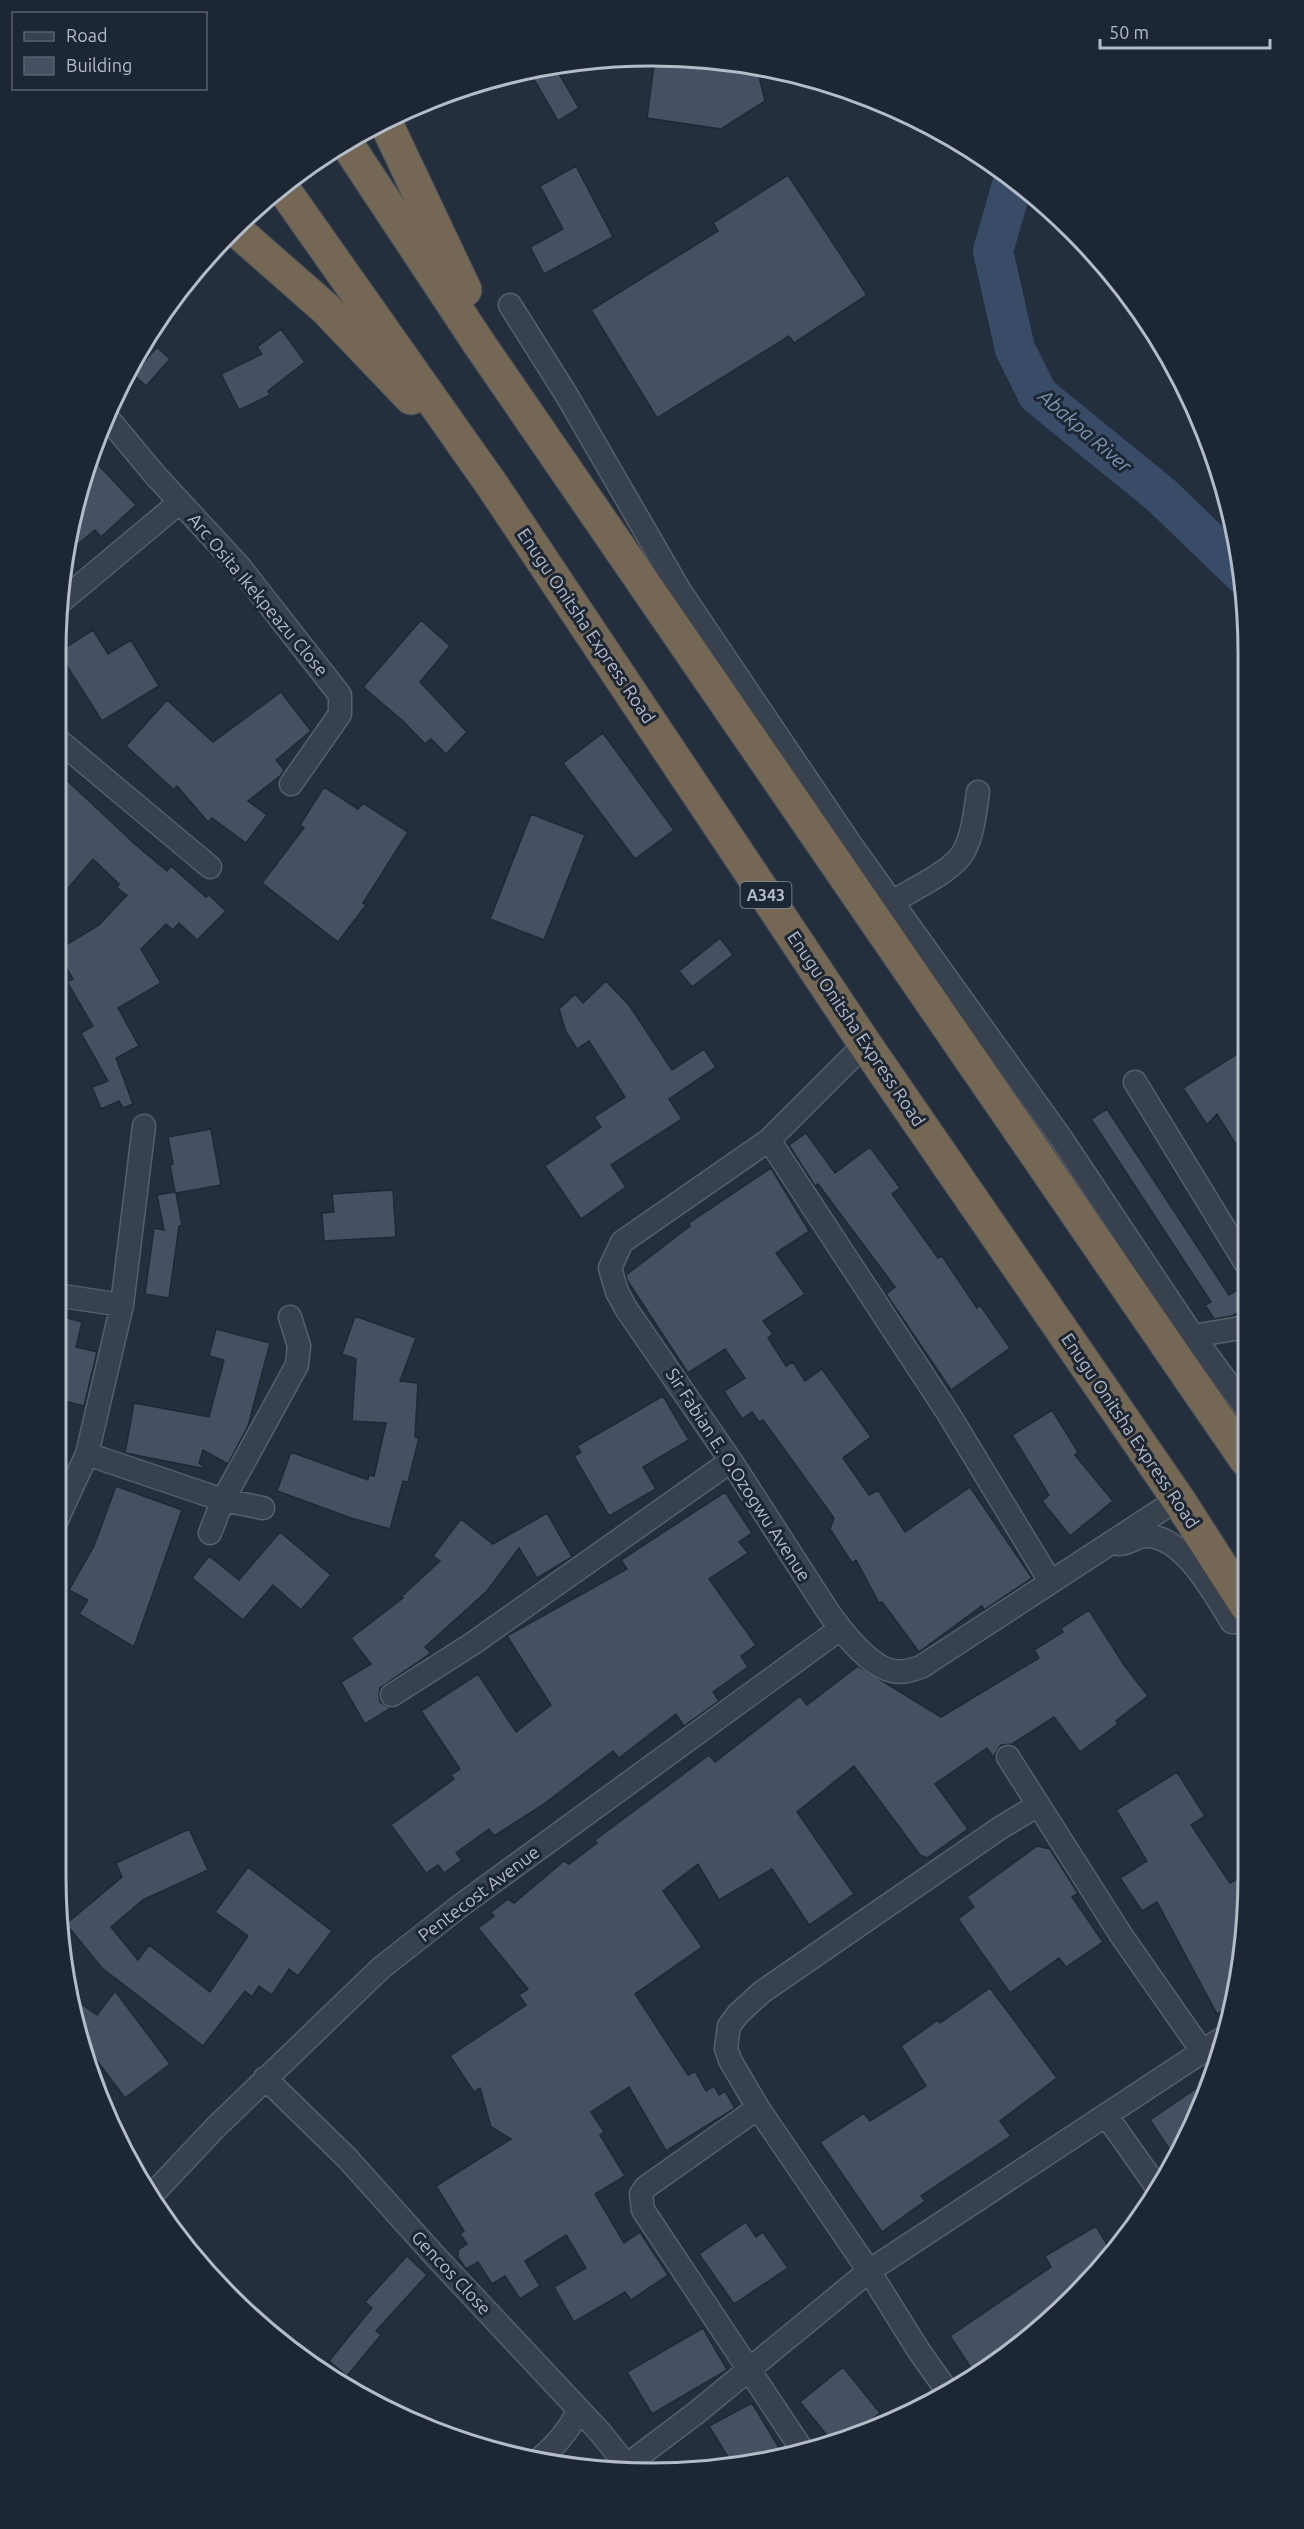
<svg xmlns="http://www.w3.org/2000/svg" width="1304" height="2529" viewBox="0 0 1304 2529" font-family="Ubuntu,sans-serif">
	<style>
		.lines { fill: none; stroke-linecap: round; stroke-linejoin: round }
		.river { stroke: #394c67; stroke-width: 40 }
		.building { fill: #455162; stroke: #1f2835; stroke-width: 1.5 }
		.minor-casing { stroke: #565f6c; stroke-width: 25 }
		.highway-casing { stroke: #434c59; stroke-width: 35 }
		.minor { stroke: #38414e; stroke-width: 22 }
		.highway { stroke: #746855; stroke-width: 33 }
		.labels { text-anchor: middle; stroke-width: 6; stroke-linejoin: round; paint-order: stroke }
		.shield { fill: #1d2633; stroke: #878f9c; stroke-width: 1.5 }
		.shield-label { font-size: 16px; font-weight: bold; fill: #b4bcc9 }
		.street-label { font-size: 18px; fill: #b4bcc9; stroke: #1d2633 }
		.water-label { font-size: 20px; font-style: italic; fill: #7c92b1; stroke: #1d2633 }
		.rim { fill: none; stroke: #b4bcc9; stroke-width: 3 }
	</style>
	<rect width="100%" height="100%" fill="#242f3e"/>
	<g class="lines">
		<path class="river" d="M1014 178 993 251 1015 349 1038 395 1161 495 1243 574"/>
	</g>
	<path class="building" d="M691 57 757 68 765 101 721 129 647 118 655 58Z
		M554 65 579 108 558 121 529 71Z
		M576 166 613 237 544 274 530 247 563 229 540 186Z
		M788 175 867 295 794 343 789 336 657 418 591 310 718 231 713 223Z
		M281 329 305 362 268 391 270 395 239 410 221 374 262 354 257 347Z
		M157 347 170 359 146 386 133 374Z
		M91 457 136 505 101 537 95 530 67 553 76 498Z
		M421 620 450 646 420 682 467 732 446 754 431 739 425 744 404 722 363 687Z
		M93 630 108 654 131 640 159 686 102 721 58 652Z
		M281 692 311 731 276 760 284 770 280 776 248 801 267 815 246 843 212 818 208 822 177 786 174 790 126 746 167 700 213 742Z
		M603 733 674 830 635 859 563 763Z
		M57 771 137 846 167 871 171 866 206 897 209 895 226 911 197 940 179 923 173 930 166 924 141 949 161 983 118 1008 139 1046 116 1058 133 1104 123 1108 119 1101 101 1109 92 1087 108 1081 81 1033 93 1026 67 982 73 979 56 951 99 925 127 895 117 888 119 884 93 859 56 902Z
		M324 787 358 809 363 803 408 832 363 903 366 905 338 942 262 883 304 828 300 825Z
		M531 814 585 835 544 940 490 919Z
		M720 938 733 955 692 987 679 971Z
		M606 981 629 1005 672 1070 704 1049 716 1067 669 1099 682 1119 611 1165 626 1187 581 1219 545 1166 601 1127 594 1117 625 1097 589 1041 577 1049 566 1032 559 1009 575 994 583 1003Z
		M1245 1049V1159L1217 1114 1207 1125 1183 1088Z
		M1107 1109 1229 1295 1237 1290 1245 1303V1307L1232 1316 1214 1319 1205 1305 1211 1302 1091 1119Z
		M211 1129 221 1185 176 1193 182 1225 179 1226 169 1298 145 1294 154 1228 164 1230 157 1195 175 1192 170 1165 173 1164 168 1137Z
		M806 1133 835 1173 870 1147 900 1188 892 1194 938 1258 942 1256 977 1308 980 1305 1010 1348 951 1390 886 1294 895 1287 818 1184 815 1186 789 1145Z
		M771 1168 809 1231 776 1253 805 1294 763 1321 773 1334 768 1338 786 1366 793 1362 805 1381 822 1369 871 1437 843 1458 869 1495 878 1490 905 1532 970 1487 1032 1578 984 1610 982 1606 919 1652 882 1602 879 1603 856 1560 852 1563 830 1529 834 1518 763 1420 759 1422 752 1412 742 1419 724 1391 745 1378 725 1349 688 1373 627 1280 626 1275 690 1226 689 1223Z
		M393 1190 396 1237 324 1241 322 1213 334 1212 332 1194Z
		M355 1316 416 1338 400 1381 418 1383 415 1437 419 1438 408 1482 403 1481 390 1529 351 1518 277 1491 291 1452 368 1480 369 1475 374 1476 386 1423 352 1421 356 1359 342 1354Z
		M64 1317 82 1322 76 1347 97 1352 84 1406 56 1399V1348Z
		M216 1329 270 1343 248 1426 228 1464 203 1450 199 1463 206 1469 125 1453 134 1403 209 1417 224 1360 209 1356Z
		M663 1396 689 1440 643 1467 656 1489 609 1516 574 1456 581 1452 577 1446Z
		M1052 1410 1078 1452 1075 1455 1113 1501 1070 1536 1042 1501 1049 1495 1012 1435Z
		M116 1486 182 1510 134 1647 79 1614 88 1600 69 1590 94 1546Z
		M725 1492 752 1533 739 1542 748 1553 709 1579 756 1645 741 1656 748 1667 713 1692 719 1701 684 1726 676 1714 619 1758 613 1751 544 1804 494 1836 489 1829 456 1853 462 1860 444 1873 438 1865 426 1873 391 1825 454 1779 451 1775 460 1769 421 1711 478 1674 516 1732 551 1705 507 1636 627 1569 621 1560Z
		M547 1513 572 1557 537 1578 519 1548 487 1591 425 1647 431 1653 380 1688 379 1695 380 1702 391 1708 365 1724 341 1682 371 1664 351 1638 403 1598 401 1597 440 1561 433 1556 461 1519 493 1544Z
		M280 1532 331 1575 301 1610 273 1585 243 1620 192 1578 209 1556 239 1580Z
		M1089 1610 1124 1665 1148 1696 1116 1721 1118 1724 1080 1752 1054 1717 1012 1744 1001 1745 993 1757 987 1748 935 1784 968 1829 927 1858 920 1855 854 1766 797 1812 854 1894 809 1925 772 1869 719 1900 698 1864 663 1891 702 1947 635 1994 688 2075 695 2071 706 2091 714 2086 719 2095 725 2091 735 2108 666 2151 629 2087 591 2112 604 2132 600 2135 625 2176 595 2194 624 2243 640 2232 668 2275 631 2300 625 2292 574 2322 554 2287 586 2268 566 2235 525 2261 540 2286 520 2299 505 2276 492 2284 478 2262 466 2269 458 2257V2250L467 2244 460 2234 464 2231 436 2186 511 2139 491 2127 480 2088 474 2092 450 2056 526 2005 519 1995 528 1989 478 1928 494 1916 491 1912 508 1899 514 1903 564 1861 569 1864 597 1843 595 1840 709 1755 715 1762 800 1696 807 1705 858 1666 941 1717 1039 1658 1034 1650 1063 1632 1061 1628Z
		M1177 1772 1205 1816 1191 1825 1230 1883 1247 1874V1916L1233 2005 1217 2014 1157 1902 1142 1911 1120 1878 1147 1861 1116 1810Z
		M189 1829 208 1870 143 1900 111 1927 138 1960 149 1945 210 1992 248 1936 215 1912 248 1867 332 1931 298 1976 289 1969 272 1995 259 1986 252 1997 245 1991 203 2046 102 1968 66 1924 122 1877 116 1863Z
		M1037 1846 1050 1849 1078 1893 1072 1897 1103 1942 1066 1967 1059 1958 1010 1993 958 1919 974 1907 967 1897Z
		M990 1988 1057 2078 1000 2121 1011 2136 921 2196 925 2201 882 2232 820 2142 864 2113 870 2121 926 2086 901 2046 938 2020 940 2023Z
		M115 1991 170 2064 125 2098 95 2058 86 2064 77 2032 85 2026 71 2008 67 1994 97 2015Z
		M1210 2079 1187 2141 1176 2159 1150 2120Z
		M746 2222 756 2237 763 2232 788 2268 734 2304 699 2254Z
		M1096 2226 1112 2253 1074 2299 1042 2327 973 2371 950 2336 1051 2267 1045 2256Z
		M407 2256 427 2275 376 2331 381 2335 347 2376 329 2361 372 2308 365 2302Z
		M703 2328 727 2370 652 2414 627 2372Z
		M843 2367 880 2413 843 2442 834 2444 800 2402Z
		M752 2403 784 2456 734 2467 709 2426Z"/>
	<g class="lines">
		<g class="minor-casing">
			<path id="minor" d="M510 305 566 394 680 591 849 842 1061 1138 1193 1336 1246 1408
				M106 416 155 475 239 566 340 695V714L291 784
				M58 604 180 502
				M57 739 210 867
				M892 902C911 890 954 871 964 851 973 834 975 812 978 792
				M865 1044 769 1140 622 1242 610 1268 617 1292 627 1310 731 1461 827 1610C840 1629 869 1667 893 1671 903 1673 912 1670 921 1667L1178 1499
				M1135 1082 1245 1262
				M144 1126 122 1305 87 1454 223 1500 263 1508
				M769 1140 948 1413 1050 1581
				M56 1295 122 1305
				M1193 1336 1246 1327
				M56 1522 87 1454
				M210 1533 223 1500 297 1365 299 1346 290 1317
				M1119 1544C1129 1544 1137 1536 1145 1536 1184 1535 1214 1594 1232 1622L1246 1623
				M392 1695 472 1644 731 1461
				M1008 1757 1121 1935 1202 2051
				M265 2078 347 2158 435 2256 599 2431 632 2472
				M758 2108 646 2187 641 2194 643 2210 803 2451
				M1106 2115 1159 2190
				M150 2197 215 2128 381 1968 460 1906 840 1629
				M948 2392 919 2351 869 2271 758 2108 730 2060 726 2048 729 2026 738 2014 762 1992 1000 1828 1038 1805
				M536 2462C555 2447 568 2432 579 2410
				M627 2465 696 2413 869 2271 1226 2036"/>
		</g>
		<g class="highway-casing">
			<path id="highway" d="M385 121 465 290
				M345 141 480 345 1246 1460
				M282 187 492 485 865 1044 1178 1499 1246 1605
				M235 229 325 308 411 398"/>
		</g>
		<use href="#minor" class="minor"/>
		<use href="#highway" class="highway"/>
	</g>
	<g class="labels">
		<rect class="shield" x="740.5" y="882" width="51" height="26" rx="4.5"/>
		<g class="shield-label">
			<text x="766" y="901">A343</text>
		</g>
		<g class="street-label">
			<text transform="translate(258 595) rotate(50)" y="6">Arc Osita Ikekpeazu Close</text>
			<text transform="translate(586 626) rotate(56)" y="6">Enugu Onitsha Express Road</text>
			<text transform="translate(856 1029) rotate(56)" y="6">Enugu Onitsha Express Road</text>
			<text transform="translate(1130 1431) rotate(56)" y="6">Enugu Onitsha Express Road</text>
			<text transform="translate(738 1475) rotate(57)" y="6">Sir Fabian E. O.Ozogwu Avenue</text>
			<text transform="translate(479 1894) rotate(-37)" y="6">Pentecost Avenue</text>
			<text transform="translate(451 2273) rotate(47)" y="6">Gencos Close</text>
		</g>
		<g class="water-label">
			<text transform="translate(1085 431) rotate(41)" y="7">Abakpa River</text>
		</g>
	</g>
	<path d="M0 0H1304V2529H0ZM652 66H652A586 586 0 0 1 1238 652V1877A586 586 0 0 1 652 2463H652A586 586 0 0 1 66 1877V652A586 586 0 0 1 652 66Z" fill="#1d2633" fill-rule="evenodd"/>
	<path class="rim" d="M652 66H652A586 586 0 0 1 1238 652V1877A586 586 0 0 1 652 2463H652A586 586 0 0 1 66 1877V652A586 586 0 0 1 652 66Z"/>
	<rect x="12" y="12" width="195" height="78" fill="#1d2633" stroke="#59626f" stroke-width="1.5"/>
	<rect x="24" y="32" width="30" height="9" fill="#38414e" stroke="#59626f" stroke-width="1.5"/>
	<text x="66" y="42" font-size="18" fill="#b4bcc9">Road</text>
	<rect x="24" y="57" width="30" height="18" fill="#455162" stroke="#59626f" stroke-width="1.5"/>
	<text x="66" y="72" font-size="18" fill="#b4bcc9">Building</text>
	<path d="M1100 39v9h170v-9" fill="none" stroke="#b4bcc9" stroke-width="3"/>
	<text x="1109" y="39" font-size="18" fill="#b4bcc9" stroke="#1d2633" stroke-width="4.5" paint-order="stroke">50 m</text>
</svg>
